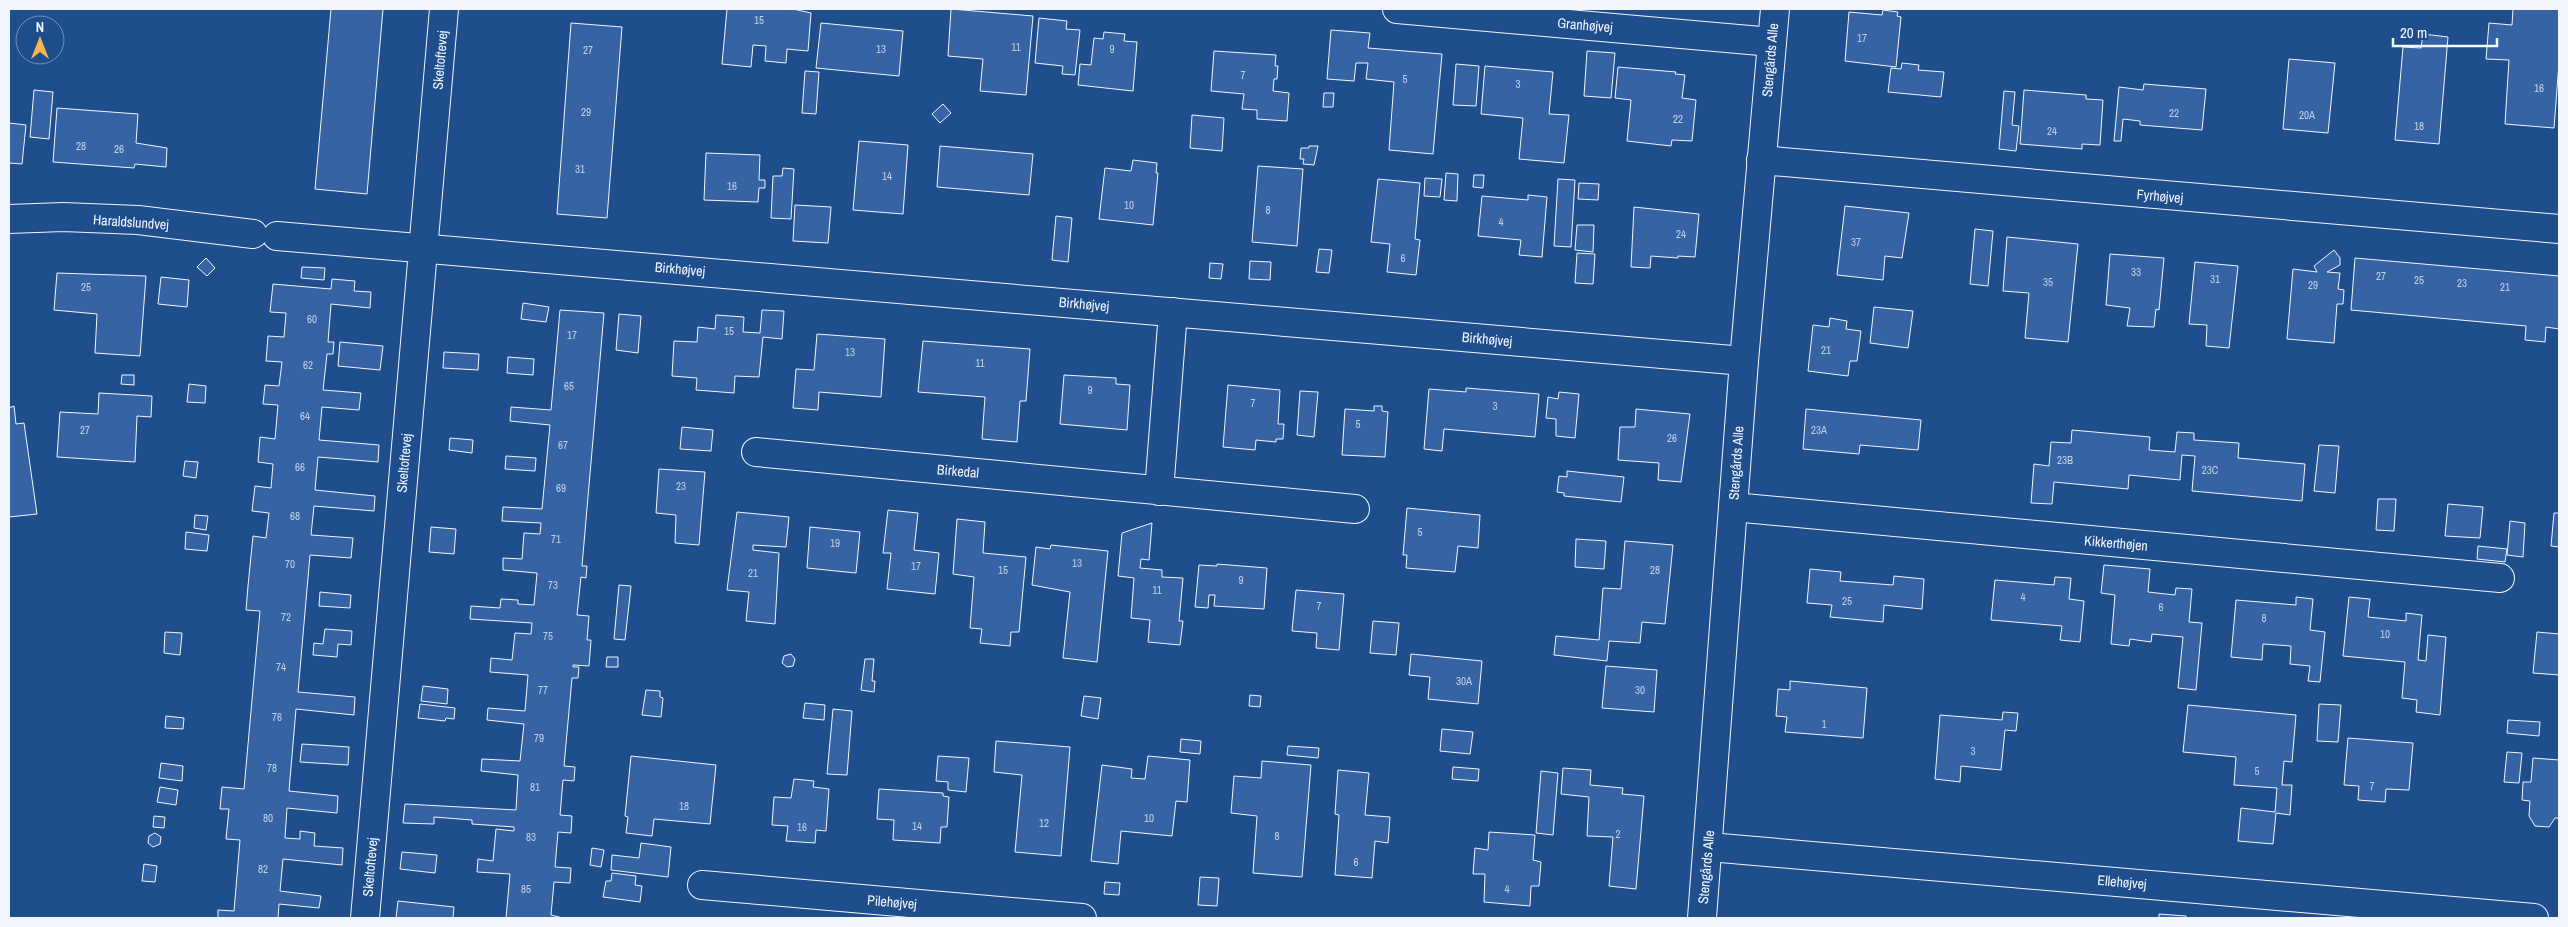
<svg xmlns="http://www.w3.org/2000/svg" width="2568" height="927" viewBox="0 0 2568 927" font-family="'Archivo Narrow',sans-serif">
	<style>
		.building { fill: #3563a3; stroke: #f2f6ff }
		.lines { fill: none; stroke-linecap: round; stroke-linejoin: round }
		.minor-casing { stroke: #f2f6ff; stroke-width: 30 }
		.tertiary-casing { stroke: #f2f6ff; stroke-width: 30 }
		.minor { stroke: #1f4e8c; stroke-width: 28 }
		.tertiary { stroke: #1f4e8c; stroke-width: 28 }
		.labels { text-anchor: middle; stroke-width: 4; stroke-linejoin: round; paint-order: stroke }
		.number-label { font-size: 11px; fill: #c3d1e8 }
		.street-label { font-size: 14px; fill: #f2f6ff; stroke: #1f4e8c }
	</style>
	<rect width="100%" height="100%" fill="#1f4e8c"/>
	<path class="building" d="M331 9H383L367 194 315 189Z
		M727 9H793L811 13 808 51 787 49 786 63 765 61 766 46 753 45 751 67 722 64Z
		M951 9 1033 16 1026 95 980 91 983 59 948 56Z
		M2513 9H2559V63L2554 128 2505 124 2509 60 2486 59 2489 23 2512 25Z
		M1883 10 1898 12 1897 16 1901 17 1896 67 1845 61 1849 12 1882 15Z
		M1039 18 1067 21 1066 29 1080 30 1075 75 1062 74 1063 66 1035 63Z
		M571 23 622 27 607 218 557 214Z
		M821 23 903 31 899 76 816 68Z
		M1331 30 1370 33 1368 48 1442 54 1433 154 1389 150 1394 82 1366 79 1368 63H1356L1354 81 1327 79Z
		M1104 32 1125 34 1124 41 1137 42 1133 91 1078 85 1080 64 1091 65 1094 38 1103 39Z
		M2423 34 2448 37 2439 144 2395 140 2403 47 2421 48Z
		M1214 51 1276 55 1275 66H1278L1277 79H1274L1273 91 1289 93 1287 121 1257 119V110L1242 109 1244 94 1211 91Z
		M1587 51 1615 53 1611 98 1584 96Z
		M2289 59 2335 63 2328 133 2283 129Z
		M1902 63 1919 65 1918 70 1944 72 1941 97 1888 92 1891 68 1901 69Z
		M1456 64 1479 66 1476 106 1453 105Z
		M1485 66 1553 72 1549 114 1569 115 1564 163 1519 159 1523 118 1481 114Z
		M1618 67 1676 72 1675 74 1685 75 1682 98 1696 100 1692 141 1672 140 1671 146 1627 141 1631 100 1615 98Z
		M805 71 819 72 816 114 802 113Z
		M2144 84 2206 89 2202 130 2140 125V121L2123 119 2121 141H2114L2119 87 2143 90Z
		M34 90 53 92 49 139 30 137Z
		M2024 90 2086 95V99L2103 100 2100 145 2082 144V149L2020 144Z
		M2004 91 2015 92 2012 125 2019 126 2016 151 1999 149Z
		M1324 93H1334L1333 107H1323Z
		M943 104 951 113 940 123 932 114Z
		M57 108 138 114 136 143 167 148 166 167 135 164 134 168 53 162Z
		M1192 115 1224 118 1222 151 1190 148Z
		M9 123 26 125 22 164 9 163Z
		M859 141 908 145 903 214 853 210Z
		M940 146 1033 154 1029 195 937 187Z
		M1309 146H1318L1314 165 1303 164 1304 159H1300L1301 148H1309Z
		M706 153 760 155 759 180H765V188H759L758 202 704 200Z
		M1133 160 1157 163 1156 173H1158L1153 225 1099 219 1105 168 1131 171Z
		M1258 166 1303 169 1297 246 1252 242Z
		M783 168 794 169 791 219 771 218 773 176H782Z
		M1446 173 1458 174 1457 201 1444 200Z
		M1474 175H1484L1483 188 1473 187Z
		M1425 178 1442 179 1440 197 1424 196Z
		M1378 179 1420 183 1415 239 1420 240 1416 275 1387 272 1390 244 1371 242Z
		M1558 179 1575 180 1571 247 1554 246Z
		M1579 183 1599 184 1598 200 1578 199Z
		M1528 195 1547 197 1542 257 1519 255 1521 240 1478 236 1482 196 1528 200Z
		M795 205 831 207 828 243 793 241Z
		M1845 206 1909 213 1902 258 1885 256 1883 280 1837 275Z
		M1634 207 1699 214 1695 257 1678 256V258L1651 256 1650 268 1631 267Z
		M1056 216 1072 218 1068 262 1052 260Z
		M1577 225H1594L1593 252 1575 250Z
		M1975 229 1993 231 1988 286 1970 284Z
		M2007 237 2078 244 2068 342 2025 338 2029 293 2003 291Z
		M1319 249 1332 250 1329 273 1316 272Z
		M2334 250 2340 258V265L2327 272 2340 273 2338 289 2344 290 2343 304H2337L2334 343 2287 339 2293 269 2317 272 2314 266Z
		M1577 253 1595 254 1593 284 1575 283Z
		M2110 254 2164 258 2159 310 2156 309 2154 327 2127 326 2130 308 2106 305Z
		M206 258 215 268 207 276 197 267Z
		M2355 258 2559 276V329L2546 327 2545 342 2525 340 2526 326 2351 310Z
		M1250 261 1271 262 1270 280 1249 279Z
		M2195 262 2238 266 2229 348 2206 346 2207 325 2189 324Z
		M1210 263 1223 264 1221 279 1209 278Z
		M302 267 325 268 324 280 301 278Z
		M57 273 146 276 140 356 95 353 97 314 54 310Z
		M161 277 189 280 187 307 158 304Z
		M332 279 355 281 354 291 371 292 370 308 331 304 328 342H334L333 354H327L323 390 361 393 359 410 322 407 319 440 379 445 378 462 318 457 315 490 375 496 374 511 314 506 311 535 353 538 351 558 310 555 298 692 355 697 354 715 296 709 289 791 338 796 337 813 287 808 285 838 300 839V831L315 833 314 846 343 848 342 865 283 859 280 891 321 896 319 908 279 904 278 918H218V910L234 911 240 840 226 839 229 809H220L222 787 244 789 260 611 246 610 248 586 253 536 266 538 269 513 252 511 255 486 271 488 273 464 258 462 260 437 275 439 278 405 263 404 265 385 279 386 282 362 266 361 268 336 284 337 286 313 270 312 273 284 331 289Z
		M523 303 549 307 546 322 521 319Z
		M1874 307 1913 311 1908 348 1870 343Z
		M560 310 604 313 582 566H587L586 578 581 577 577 615 589 616 587 640H591L589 666 573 665V667H579L578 678H572L564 766 575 767 574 781 563 780 560 815 572 816 571 833 558 832 555 867 571 868 570 883 554 882 551 915 563 918H506L510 874 477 872 478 859 493 861 496 829 514 831V827L472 824V820L434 817V824L403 823 405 804 516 810 518 775 481 771 482 759 520 761 524 724 487 720 488 708 525 711 528 675 490 672 491 658 512 660 515 633 531 634 532 623 470 619 471 606 500 608 501 599 518 600V604L534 605 537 573 503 570V558L522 559 524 533 540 534 541 523 502 521 503 507 542 509 550 425 510 421 511 407 551 410Z
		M762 310 784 311 782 339 763 337 759 377 735 376 734 393 696 390 697 378 672 376 674 341 697 342 698 327 715 329 716 315 744 317 743 332 760 333Z
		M619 314 641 316 638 353 616 350Z
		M1830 318 1847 321 1846 329 1861 331 1857 361H1850L1848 376 1808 371 1813 325 1829 327Z
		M817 334 885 339 881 397 819 392 818 410 793 408 796 369 814 370Z
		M923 341 1030 349 1026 401H1020L1017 442 982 439 985 397 918 392Z
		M340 342 383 346 380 370 338 366Z
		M444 352 479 354 478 370 443 368Z
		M508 357 534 359 533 375 507 373Z
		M122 375H134V385L121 384Z
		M1064 375 1116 378V384L1130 385 1127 430 1060 424Z
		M189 384 206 386 205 403 187 402Z
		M1228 385 1280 390 1278 424H1284L1283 439H1276V442L1256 440 1255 450 1223 447Z
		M1466 388 1539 394 1535 437 1444 429 1442 451 1424 449 1429 389 1466 392Z
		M1300 391 1318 392 1314 437 1297 435Z
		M1559 392 1579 394 1575 438 1556 436V419L1546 418 1548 397 1558 399Z
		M99 393 152 396 151 417 137 416 135 462 57 457 60 412 98 414Z
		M14 406 16 424 24 423 37 514 9 517V408Z
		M1374 406H1382V411L1388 412 1385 457 1342 455 1345 409 1374 411Z
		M1636 409 1690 414 1681 482 1658 480 1659 463 1618 460 1620 427H1635Z
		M1806 409 1921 420 1918 450 1860 445 1859 454 1803 449Z
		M682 427 713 430 711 451 680 449Z
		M2072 430 2150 437 2149 450 2175 452 2177 432 2194 433V440L2239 443 2238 458 2305 464 2302 501 2192 491 2195 456 2182 455 2180 480 2129 475 2128 489 2054 482 2052 504 2031 503 2034 464 2049 466 2051 442 2071 443Z
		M450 438 473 440 472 453 449 450Z
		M2319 445 2339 446 2335 493 2314 491Z
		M506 456 536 458 535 471 505 469Z
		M185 461 198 462 196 478 183 476Z
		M659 469 705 472 699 545 675 543 676 515 656 513Z
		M1567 471 1624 477 1621 502 1564 496V493L1557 492 1559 476 1567 477Z
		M2378 499H2396L2394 531 2376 530Z
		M2448 504 2483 507 2480 538 2445 536Z
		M1407 508 1480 515 1478 548 1458 546 1455 572 1406 568 1407 555H1403Z
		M888 510 918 513 914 550 939 553 935 594 887 589 891 553H883Z
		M737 512 789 517 786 547 753 545V550L779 553 775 624 746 621 749 592 727 590Z
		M2554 513H2559V547L2551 546Z
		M195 515 208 516 206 530 194 528Z
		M957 519 985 522 983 553 1026 557 1019 632H1011L1010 646 980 643 982 629 970 628 974 577 953 574Z
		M2510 521 2525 523 2523 557 2507 555Z
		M1152 523 1149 560 1141 559 1140 568 1162 570V577L1183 578 1179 621H1183L1180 645 1148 642 1150 620 1131 618 1134 578 1118 576 1122 533Z
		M431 527 456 529 454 554 429 552Z
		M810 527 860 532 856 573 807 568Z
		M186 532 209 535 207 551 185 549Z
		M1576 539 1606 541 1604 569 1575 567Z
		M1625 541 1673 545 1665 624 1642 622 1640 643 1609 641 1607 661 1554 655 1556 636 1599 640 1603 588 1621 589Z
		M1051 545 1108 551 1097 662 1063 658 1070 592 1032 585 1036 547 1050 549Z
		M2478 546 2507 549 2505 562 2477 559Z
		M1217 564 1267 568 1264 609 1214 606 1215 595H1209L1208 608 1195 607 1199 565 1217 566Z
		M2104 565 2150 569 2148 592 2175 595 2176 588 2192 589 2189 622 2202 623 2196 690 2178 688 2183 637 2152 634 2151 642 2130 639 2129 646 2111 644 2115 595 2101 593Z
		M1810 569 1841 572 1840 581 1893 585 1894 576 1924 579 1922 609 1884 605 1883 622 1830 617 1832 605 1807 603Z
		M2055 577 2071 578 2069 599 2084 601 2080 642 2060 640 2062 626 1991 620 1995 580 2054 585Z
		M619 585 631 586 625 640 614 639Z
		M1296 590 1344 594 1339 650 1316 648 1317 633 1292 631Z
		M320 592 351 595 350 608 319 606Z
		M2296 597 2313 599 2310 630 2325 632 2320 682 2308 681 2310 666 2290 664 2291 646 2263 644 2262 660 2231 657 2236 600 2296 605Z
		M2349 597 2370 599 2368 617 2406 621V613L2422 615 2418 660 2426 661 2428 635 2446 637 2440 715 2416 712 2417 700 2402 698 2405 662 2343 656Z
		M1373 621 1399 623 1396 655 1370 653Z
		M325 629 352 631 351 645 338 644 337 657 313 655 314 643 323 644Z
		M165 632 182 633 180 655 164 653Z
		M2537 632 2559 634V675L2533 673Z
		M791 654 795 659 793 666 787 667 782 663 784 656Z
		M1411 654 1482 661 1478 704 1428 699 1430 677 1409 675Z
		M607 657H618V667H606Z
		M865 659H874L872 681H875L874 692 861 690Z
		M1606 666 1657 670 1654 712 1602 708Z
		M1790 681 1867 688 1863 738 1785 732 1787 717 1776 716 1778 689 1790 690Z
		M423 686 448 689 447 704 421 701Z
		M646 690 660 691V697L663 698 661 717 642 715Z
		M1250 695 1261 696 1260 707 1249 706Z
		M1084 696 1101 698 1098 719 1081 716Z
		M805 703 825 705 824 720 803 718Z
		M420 704 455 708 454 719 446 718 445 721 418 718Z
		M2319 704 2341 705 2338 742 2317 741Z
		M2188 705 2296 715 2292 762 2284 761 2282 785H2292L2290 815 2276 813 2273 844 2238 841 2241 808 2275 812 2277 788 2234 785 2236 757 2183 752Z
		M833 709 852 711 847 775 827 774Z
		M2003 712 2018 713 2016 731 2005 730 2001 770 1961 766 1960 782 1935 779 1940 715 2002 720Z
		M166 716 184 718 183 729 165 728Z
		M2508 720 2540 722 2539 736 2507 733Z
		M1442 729 1473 732 1470 754 1440 751Z
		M2348 738 2413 743 2409 790 2386 789 2385 802 2358 800 2359 786 2344 785Z
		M1181 739 1201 741 1200 754 1180 752Z
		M996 741 1070 747 1061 856 1015 852 1022 775 994 772Z
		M302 744 349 747 348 765 300 762Z
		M1288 746 1319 748 1318 758 1287 755Z
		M2507 752 2522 753 2519 783 2504 782Z
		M631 756 716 765 710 824 654 819 652 836 626 833 628 817 625 816Z
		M938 756 969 758 966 792 948 790V782L936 781Z
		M1148 756 1190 760 1187 802 1176 801 1172 836 1121 831 1118 864 1091 861 1102 765 1132 769 1131 778 1145 779Z
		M2533 758 2559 760V818H2555L2549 827 2535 826 2529 816 2530 801 2522 800 2523 782H2531Z
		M1262 761 1311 765 1302 877 1253 873 1257 816 1231 813 1234 776 1261 778Z
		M161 763 183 766 182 781 159 778Z
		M1453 767 1479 769 1478 781 1452 779Z
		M1563 768 1591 770 1590 785 1623 788 1622 794 1644 796 1636 889 1609 886 1613 837 1587 836 1589 797 1561 794Z
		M1338 770 1369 773 1365 815 1390 817 1388 843 1375 841 1372 878 1335 875 1339 815 1335 814Z
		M1541 771 1558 773 1553 835 1536 833Z
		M794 779 814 781 813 787 829 789 826 831 816 830 815 843 786 841 788 826 772 825 774 797 791 798Z
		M160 787 178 790 176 805 157 802Z
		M879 789 943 793V796L949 797 947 827H941L940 843 893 840 894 820 877 819Z
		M154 816 165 817 164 828 153 827Z
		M1489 832 1535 835 1533 860 1541 862 1539 886H1531L1530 906 1484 902 1485 874H1473L1475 848 1488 850Z
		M155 833 161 837 160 844 153 847 148 843 149 836Z
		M641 843 671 847 668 877 611 870 612 855 639 858Z
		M592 848 604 850 601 867 590 865Z
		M402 852 437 855 435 873 400 869Z
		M144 864 157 866 155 882 142 881Z
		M612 873 636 876 635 885 642 886 640 902 603 897 606 881H611Z
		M1200 877 1219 878 1217 906 1198 905Z
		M1105 882 1120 883 1119 895 1104 894Z
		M398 901 454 907 453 918H396Z
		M2159 914 2186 916V918H2159Z"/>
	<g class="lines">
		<g class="minor-casing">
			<path id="minor" d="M1397 9 1772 42
				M1761 160 2559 229
				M9 219 63 217 138 220 253 234
				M277 236 1744 361
				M756 452 1355 509
				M1159 491 1173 312
				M1733 507 2500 578
				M1709 847 2534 918
				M702 885 1082 918
				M365 918 444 9"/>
		</g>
		<g class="tertiary-casing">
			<path id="tertiary" d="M1702 918 1744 361 1775 9"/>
		</g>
		<use href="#minor" class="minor"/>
		<use href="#tertiary" class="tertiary"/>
	</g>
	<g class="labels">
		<g class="number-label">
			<text x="759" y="24">15</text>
			<text x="1862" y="42">17</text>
			<text x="1016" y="51">11</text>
			<text x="881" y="53">13</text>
			<text x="1112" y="53">9</text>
			<text x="588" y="54">27</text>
			<text x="1243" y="79">7</text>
			<text x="1405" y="83">5</text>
			<text x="1518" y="88">3</text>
			<text x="2539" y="92">16</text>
			<text x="586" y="116">29</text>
			<text x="2174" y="117">22</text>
			<text x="2307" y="119">20A</text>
			<text x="1678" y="123">22</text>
			<text x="2419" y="130">18</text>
			<text x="2052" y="135">24</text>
			<text x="81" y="150">28</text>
			<text x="119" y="153">26</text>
			<text x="580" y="173">31</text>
			<text x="887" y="180">14</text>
			<text x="732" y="190">16</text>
			<text x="1129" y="209">10</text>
			<text x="1268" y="214">8</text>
			<text x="1501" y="226">4</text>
			<text x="1681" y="238">24</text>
			<text x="1856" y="246">37</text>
			<text x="1403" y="262">6</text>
			<text x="2136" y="276">33</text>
			<text x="2381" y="280">27</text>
			<text x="2215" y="283">31</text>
			<text x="2419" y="284">25</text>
			<text x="2048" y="286">35</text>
			<text x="2462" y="287">23</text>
			<text x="2313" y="289">29</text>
			<text x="86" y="291">25</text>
			<text x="2505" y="291">21</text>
			<text x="312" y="323">60</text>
			<text x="729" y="335">15</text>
			<text x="572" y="339">17</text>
			<text x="1826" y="354">21</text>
			<text x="850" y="356">13</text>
			<text x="980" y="367">11</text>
			<text x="308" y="369">62</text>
			<text x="569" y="390">65</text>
			<text x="1090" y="394">9</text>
			<text x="1253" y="407">7</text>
			<text x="1495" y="410">3</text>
			<text x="305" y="420">64</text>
			<text x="1358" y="428">5</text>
			<text x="85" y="434">27</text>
			<text x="1819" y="434">23A</text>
			<text x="1672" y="442">26</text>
			<text x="563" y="449">67</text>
			<text x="2065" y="464">23B</text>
			<text x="300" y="471">66</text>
			<text x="2210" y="474">23C</text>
			<text x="681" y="490">23</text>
			<text x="561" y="492">69</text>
			<text x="295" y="520">68</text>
			<text x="1420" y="536">5</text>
			<text x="556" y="543">71</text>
			<text x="835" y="547">19</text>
			<text x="1077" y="567">13</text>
			<text x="290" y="568">70</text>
			<text x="916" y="570">17</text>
			<text x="1003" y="574">15</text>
			<text x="1655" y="574">28</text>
			<text x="753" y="577">21</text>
			<text x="1241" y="584">9</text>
			<text x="553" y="589">73</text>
			<text x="1157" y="594">11</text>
			<text x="2023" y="601">4</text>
			<text x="1847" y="605">25</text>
			<text x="1319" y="610">7</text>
			<text x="2161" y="611">6</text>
			<text x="286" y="621">72</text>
			<text x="2264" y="622">8</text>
			<text x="2385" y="638">10</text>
			<text x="548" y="640">75</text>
			<text x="281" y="671">74</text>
			<text x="1464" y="685">30A</text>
			<text x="543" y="694">77</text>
			<text x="1640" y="694">30</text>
			<text x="277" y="721">76</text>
			<text x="1824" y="728">1</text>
			<text x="539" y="742">79</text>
			<text x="1973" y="755">3</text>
			<text x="272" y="772">78</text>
			<text x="2257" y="775">5</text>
			<text x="2372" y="790">7</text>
			<text x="535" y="791">81</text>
			<text x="684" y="810">18</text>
			<text x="268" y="822">80</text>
			<text x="1149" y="822">10</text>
			<text x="1044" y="827">12</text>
			<text x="917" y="830">14</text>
			<text x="802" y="831">16</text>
			<text x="1618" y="838">2</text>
			<text x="1277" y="840">8</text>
			<text x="531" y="841">83</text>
			<text x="1356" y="866">6</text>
			<text x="263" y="873">82</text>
			<text x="526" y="893">85</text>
			<text x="1507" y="893">4</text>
		</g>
		<g class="street-label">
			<text transform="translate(1585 25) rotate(5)" y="5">Granhøjvej</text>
			<text transform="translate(440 60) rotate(-85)" y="5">Skeltoftevej</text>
			<text transform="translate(1770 60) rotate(-85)" y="5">Stengårds Alle</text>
			<text transform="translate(2160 196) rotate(5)" y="5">Fyrhøjvej</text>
			<text transform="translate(131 222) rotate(4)" y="5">Haraldslundvej</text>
			<text transform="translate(680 269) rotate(5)" y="5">Birkhøjvej</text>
			<text transform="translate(1084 304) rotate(5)" y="5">Birkhøjvej</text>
			<text transform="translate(1487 339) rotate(5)" y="5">Birkhøjvej</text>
			<text transform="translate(404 463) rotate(-85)" y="5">Skeltoftevej</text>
			<text transform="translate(1736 463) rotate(-86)" y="5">Stengårds Alle</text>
			<text transform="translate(958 471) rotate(5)" y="5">Birkedal</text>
			<text transform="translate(2116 543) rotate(5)" y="5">Kikkerthøjen</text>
			<text transform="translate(370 867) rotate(-85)" y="5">Skeltoftevej</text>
			<text transform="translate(1706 867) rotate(-85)" y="5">Stengårds Alle</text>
			<text transform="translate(2122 882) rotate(5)" y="5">Ellehøjvej</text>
			<text transform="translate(892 902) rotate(5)" y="5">Pilehøjvej</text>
		</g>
	</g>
	<rect width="2568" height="927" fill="none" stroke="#f2f6ff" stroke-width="20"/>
	<g transform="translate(40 40)"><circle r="24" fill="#1f4e8c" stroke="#7391ba"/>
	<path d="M0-4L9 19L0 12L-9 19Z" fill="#ffb74d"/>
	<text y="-8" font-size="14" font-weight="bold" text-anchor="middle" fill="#f2f6ff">N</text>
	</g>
	<path d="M2393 38v8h104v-8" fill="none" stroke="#f2f6ff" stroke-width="2.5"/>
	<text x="2400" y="38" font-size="15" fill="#f2f6ff" stroke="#1f4e8c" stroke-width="4" paint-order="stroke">20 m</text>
</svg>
